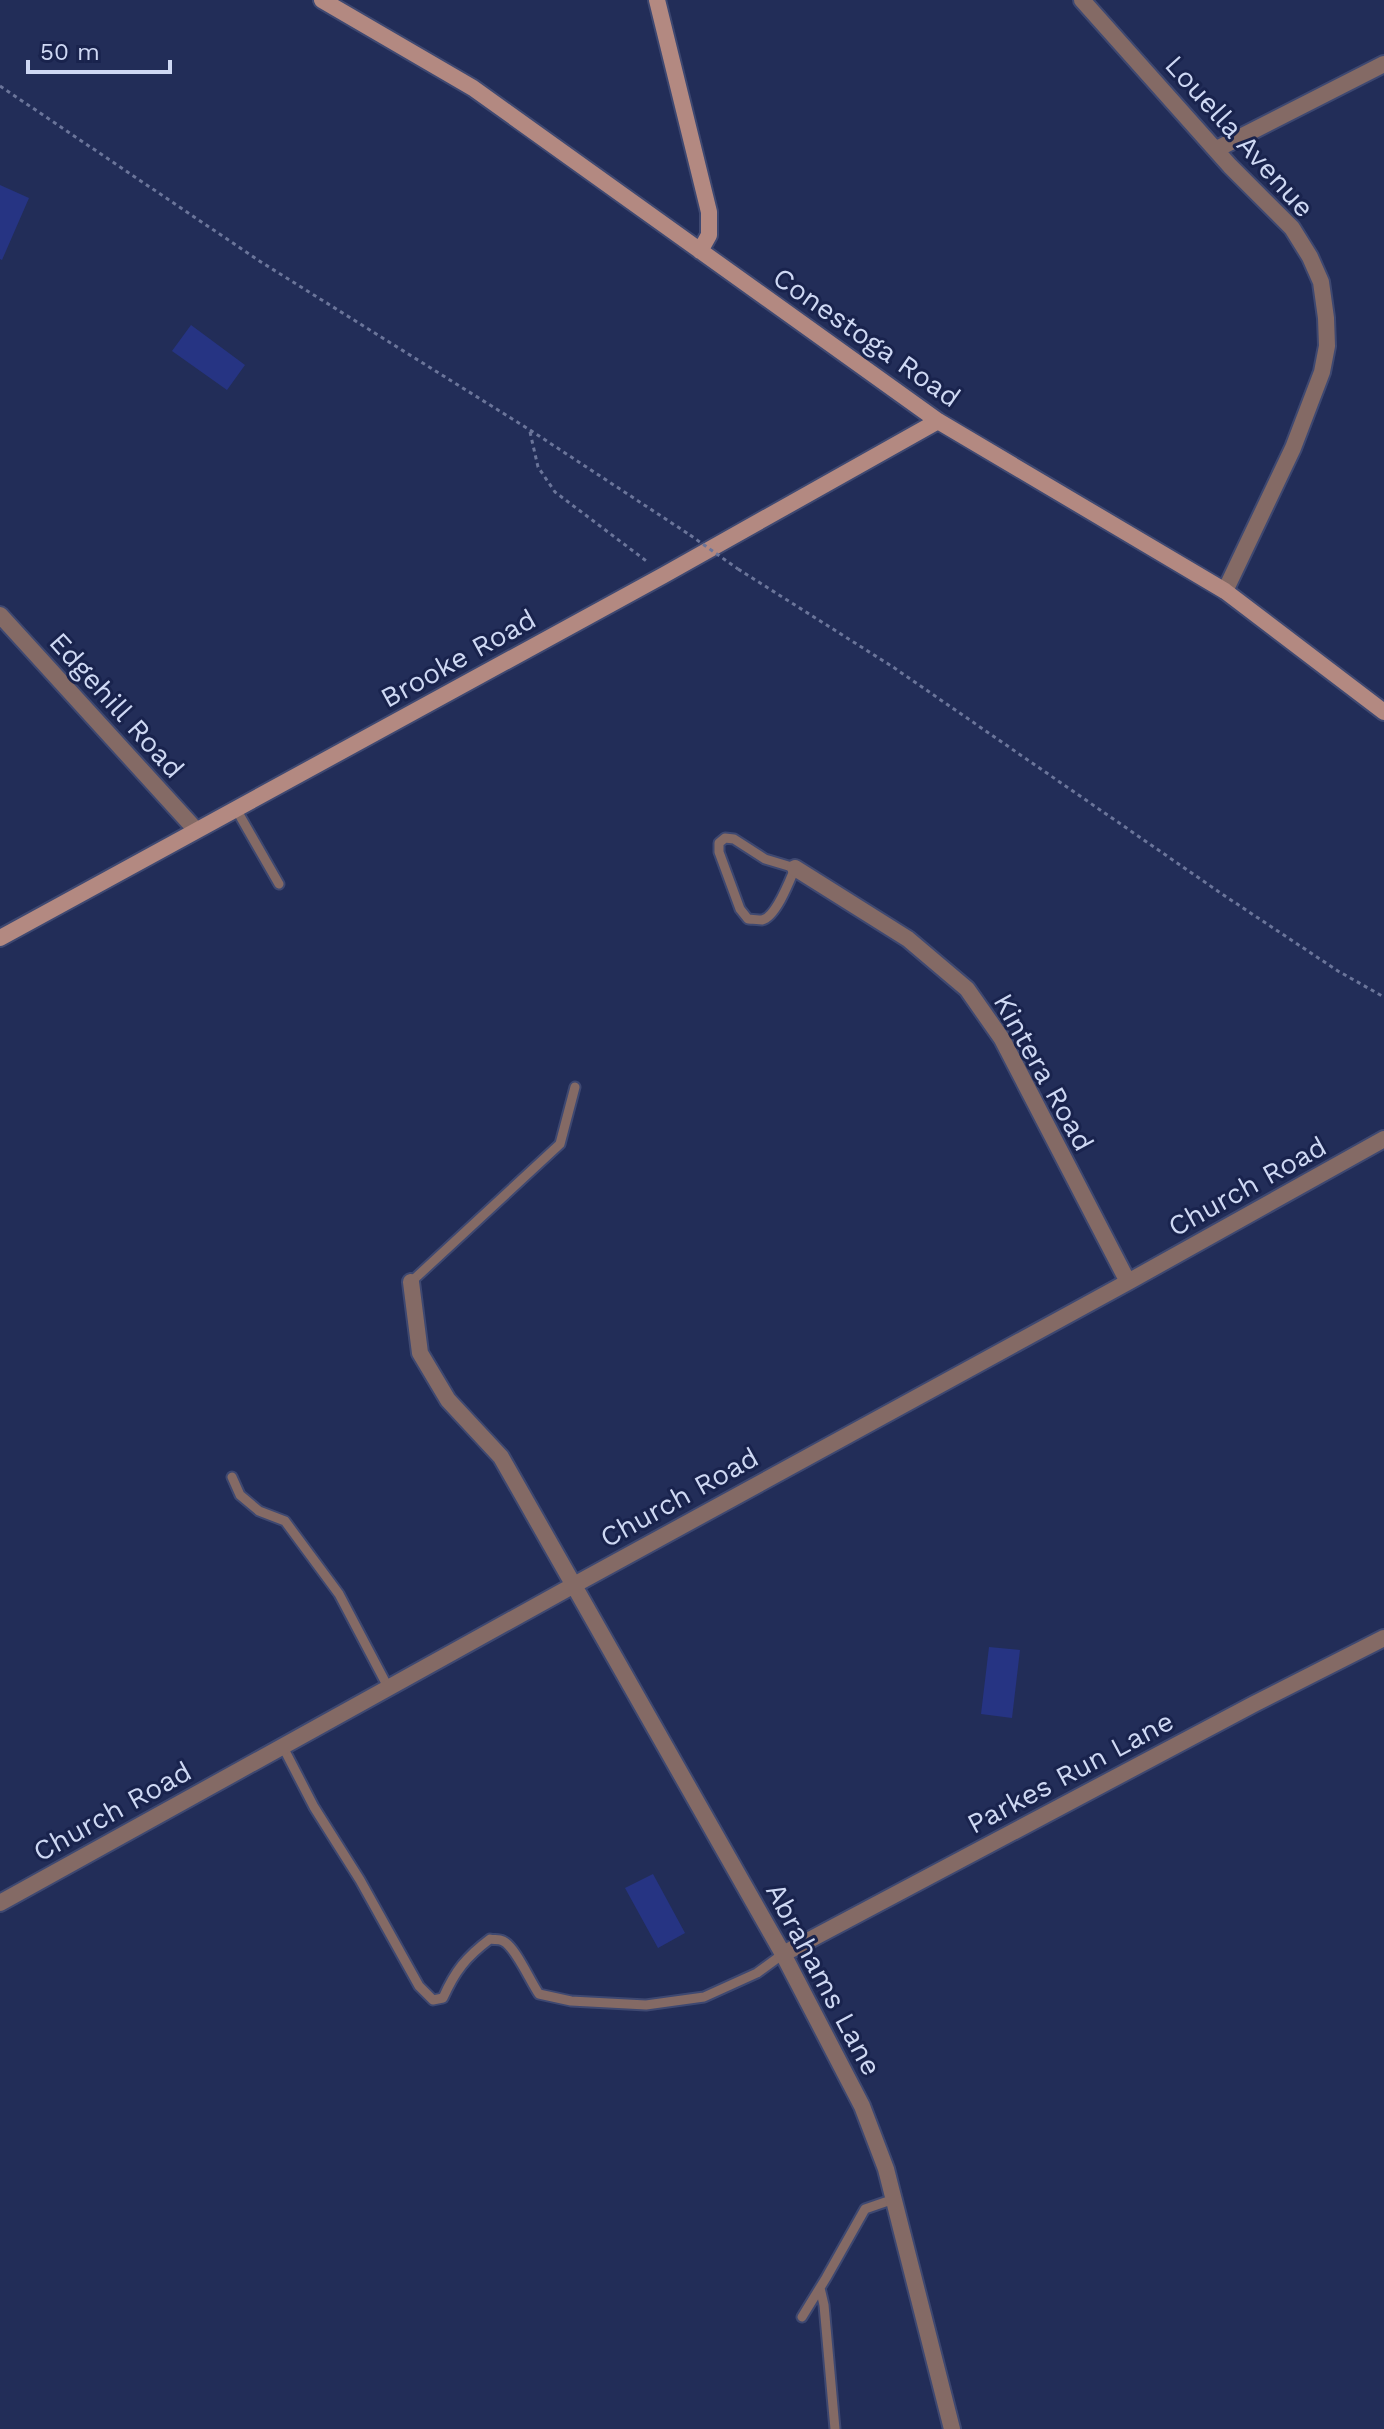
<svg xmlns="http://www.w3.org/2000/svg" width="1384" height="2429" viewBox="0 0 1384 2429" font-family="'Work Sans',sans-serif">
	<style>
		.green { fill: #263483 }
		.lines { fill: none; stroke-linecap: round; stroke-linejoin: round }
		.lane-casing { stroke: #3e4871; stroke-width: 13 }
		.street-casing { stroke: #3e4871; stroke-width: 20 }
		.secondary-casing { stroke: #3e4871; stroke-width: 20 }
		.path { stroke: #6b759a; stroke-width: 3; stroke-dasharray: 4 4; stroke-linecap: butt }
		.lane { stroke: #846a65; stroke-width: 9 }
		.street { stroke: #846a65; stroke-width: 16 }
		.secondary { stroke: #b38981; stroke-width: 16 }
		.path-bridge { stroke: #6b759a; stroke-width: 3; stroke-dasharray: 4 4; stroke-linecap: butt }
		.labels { text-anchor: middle; stroke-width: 6; stroke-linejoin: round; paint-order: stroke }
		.street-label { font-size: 28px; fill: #ced8f3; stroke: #19234d }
	</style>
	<rect width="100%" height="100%" fill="#222d58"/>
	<path class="green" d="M0 185 29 198 2 260 0 259Z
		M191 325 245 365 227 390 172 351Z
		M989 1647 1020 1650 1012 1718 981 1714Z
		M653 1874 685 1933 658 1948 625 1888Z"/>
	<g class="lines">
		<g class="lane-casing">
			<path id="lane" d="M236 809 279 884
				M725 838 734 839 765 859 795 868C790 880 776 917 762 920 760 920 749 919 748 919L740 909 719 852V843Z
				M411 1282 560 1144 575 1087
				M232 1477 240 1495 259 1511 285 1521 339 1594 389 1689
				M283 1747 314 1807 360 1880 419 1986 433 2000 443 1998C455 1971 466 1957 490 1939 494 1940 499 1939 503 1941 515 1946 530 1981 539 1994L571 2001 646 2005 704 1997 757 1973 783 1954
				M820 2288 824 2305 835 2429
				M802 2317 826 2278 865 2209 894 2199"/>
		</g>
		<g class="street-casing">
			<path id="street" d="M1082 0 1230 166 1292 228 1310 257 1321 282 1326 318 1327 346 1322 372 1293 448 1225 591
				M1217 149 1384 64
				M0 615 196 830
				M795 868 908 939 967 989 1002 1039 1128 1282
				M411 1282 420 1353 448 1400 501 1457 783 1954 862 2106 886 2169 952 2429
				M0 1903 574 1585 1128 1282 1384 1139
				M783 1954 1254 1704 1384 1638"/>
		</g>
		<g class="secondary-casing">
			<path id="secondary" d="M322 0 473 88 938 421 1225 591 1384 712
				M657 0 709 212V235L700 251
				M0 938 664 575 938 421"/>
		</g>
		<path class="path" d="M0 86 261 262 530 430 690 535
			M530 432 538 467 555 492 649 563
			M738 569 893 667 1225 896 1338 971 1384 997"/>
		<use href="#lane" class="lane"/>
		<use href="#street" class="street"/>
		<use href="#secondary" class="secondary"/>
		<path class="path-bridge" d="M690 535 738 569"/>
	</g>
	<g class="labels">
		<g class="street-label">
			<text transform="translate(1240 136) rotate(48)" y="10">Louella Avenue</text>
			<text transform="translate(867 337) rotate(35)" y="10">Conestoga Road</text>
			<text transform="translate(458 658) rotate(-29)" y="10">Brooke Road</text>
			<text transform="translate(117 705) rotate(48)" y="10">Edgehill Road</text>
			<text transform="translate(1044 1072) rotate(61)" y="10">Kintera Road</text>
			<text transform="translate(1247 1186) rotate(-29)" y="10">Church Road</text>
			<text transform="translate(679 1497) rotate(-29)" y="10">Church Road</text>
			<text transform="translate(1070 1772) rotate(-28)" y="10">Parkes Run Lane</text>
			<text transform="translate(112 1811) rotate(-29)" y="10">Church Road</text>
			<text transform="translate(824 1979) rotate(62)" y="10">Abrahams Lane</text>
		</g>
	</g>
	<path d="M28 60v12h142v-12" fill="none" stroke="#ced8f3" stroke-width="4"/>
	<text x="40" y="60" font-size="24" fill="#ced8f3" stroke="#19234d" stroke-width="6" paint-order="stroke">50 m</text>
</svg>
